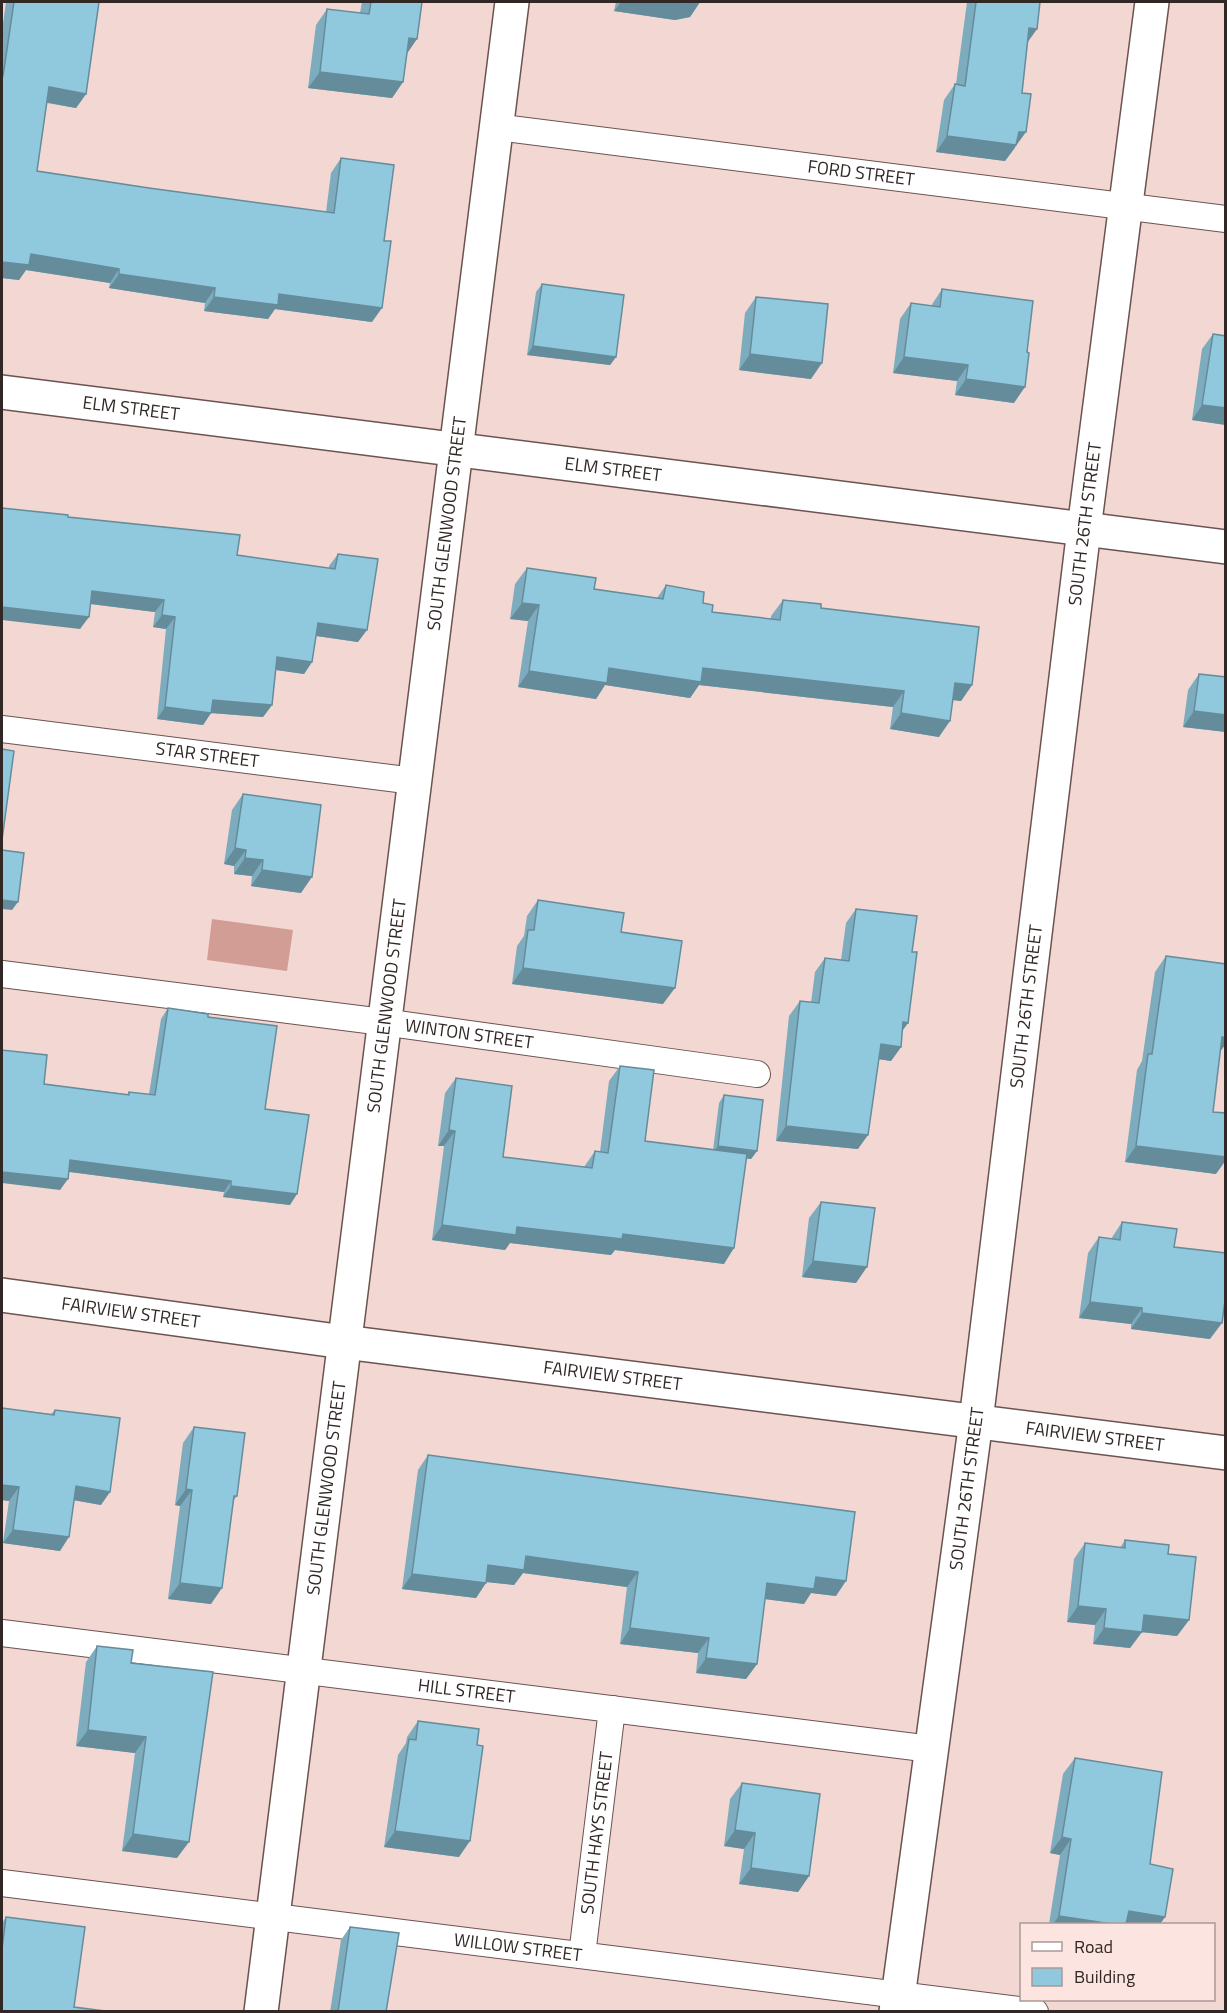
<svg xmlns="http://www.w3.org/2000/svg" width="1227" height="2013" viewBox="0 0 1227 2013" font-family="'Titillium Web',sans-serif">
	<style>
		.water { fill: #d29d95 }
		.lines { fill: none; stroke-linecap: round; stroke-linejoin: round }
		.lane-casing { stroke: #6b534f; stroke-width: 28 }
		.street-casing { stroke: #6b534f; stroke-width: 36 }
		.lane { stroke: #fff; stroke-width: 26 }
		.street { stroke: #fff; stroke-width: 33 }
		.wall { fill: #7cacbe }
		.shaded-wall { fill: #658c9b }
		.building { fill: #90c8dd; stroke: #658c9b; stroke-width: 1.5 }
		.labels { text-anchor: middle; stroke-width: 4.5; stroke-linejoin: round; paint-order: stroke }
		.street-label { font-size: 18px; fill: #312725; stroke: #fce5e1 }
	</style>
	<rect width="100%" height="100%" fill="#f3d7d2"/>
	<path class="water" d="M212 919 293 930 287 971 207 960Z"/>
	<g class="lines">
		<g class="lane-casing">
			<g id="lane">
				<path id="s1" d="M496 127 1226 219"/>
				<path id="s2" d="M2 729 414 781"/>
				<path id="s3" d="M2 974 383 1022 757 1074"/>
				<path id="s4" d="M2 1633 931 1749"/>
				<path id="s5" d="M2 1883 1035 2012"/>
				<path id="s6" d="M582 1955 612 1709"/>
			</g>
		</g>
		<g class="street-casing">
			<g id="street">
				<path id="s7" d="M2 392 1226 547"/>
				<path id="s8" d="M2 1295 344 1342 1226 1453"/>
				<path id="s9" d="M261 2012 512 2"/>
				<path id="s10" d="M896 2012 976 1421 1084 529 1152 2"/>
			</g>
		</g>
		<use href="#lane" class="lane"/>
		<use href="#street" class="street"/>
	</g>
	<path class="wall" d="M4 2H99L86 94 76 108 47 103 37 171 149 188 326 212 331 173 341 158 372 322 275 309 268 319 204 311 205 303 109 288 110 283 26 270 19 280 2 278V31L6 2Z
		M362 2H422L407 53 403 82 392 98 308 88 316 25 327 9 360 13Z
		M616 2H700L690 17 675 20 614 11Z
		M967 2H1040L1037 29 1028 42 1015 148 1005 161 936 152 944 100 955 84H956Z
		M542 284 616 357 610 365 527 355 536 292Z
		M942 289 1014 403 955 395 957 381 893 373 900 319 911 303 931 306Z
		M756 297 811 379 739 370 745 313Z
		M1213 334 1226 336V425L1192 420 1202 349Z
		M68 517 237 555 329 568V566L338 554 358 642 316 636 312 662 304 674 276 670 272 705 263 717 211 713 203 725 157 719 166 629 153 627 155 612 90 604 80 629Z
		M527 568 594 589 657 598 666 585 703 603 712 612 771 619V616L783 600 821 608 972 685 961 701 953 700 939 737 890 729 893 707 699 685 690 698 605 685 596 699 518 687 528 621 510 619 515 584Z
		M1199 674 1226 677V732L1183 727 1188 690Z
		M243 794 301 893 251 886 252 876 234 874V866L224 864 232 810Z
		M538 900 621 932 663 1004 512 984 517 946 524 936 527 916Z
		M856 909 902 1031 901 1047 891 1061 879 1059 858 1149 776 1141 789 1016 800 1001 811 1003 815 972 825 958 841 960 846 923Z
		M1166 956 1226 964V1044L1220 1051 1213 1112 1216 1174 1125 1162 1137 1070 1142 1061 1155 972Z
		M168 1008 208 1017 265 1109 290 1205 223 1197 224 1192 69 1172 60 1190 44 1084 127 1094 129 1092 149 1094 161 1019Z
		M620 1066 645 1141 713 1150 719 1103 724 1095 757 1151 751 1159 746 1158 724 1264 615 1250 611 1255 510 1243 505 1250 432 1240 444 1146H438L445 1093 456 1078 503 1157 584 1167 595 1151 600 1152 609 1081Z
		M821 1202 856 1283 802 1277 809 1218Z
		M1122 1222 1174 1247 1210 1339 1131 1329V1324L1079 1318 1088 1253 1099 1237 1111 1239Z
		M2 1408 51 1414 55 1410 101 1505 74 1500 60 1551 3 1543 9 1501 2 1500Z
		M194 1427 237 1496 233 1501 211 1604 168 1599 180 1506 175 1505 183 1443Z
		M428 1455 836 1596 811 1593 804 1604 765 1599 757 1664 746 1679 696 1673 698 1653 620 1644 627 1587 523 1573 514 1585 486 1582 476 1598 402 1589 418 1470Z
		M1125 1540 1168 1554 1189 1620 1177 1636 1142 1632 1130 1648 1093 1644 1095 1625 1067 1622 1074 1559 1085 1543 1120 1548Z
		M97 1646 131 1663 177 1858 122 1851 135 1753 76 1746 86 1662Z
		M418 1721 459 1857 384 1847 398 1755 406 1743 407 1737Z
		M1075 1758 1150 1864 1165 1917 1160 1924H1049L1060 1855 1050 1853 1063 1774Z
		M742 1783 809 1876 798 1892 739 1884 744 1849 724 1846 730 1799Z
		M6 1917 74 2007 2 2012V1923Z
		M350 1927 386 2012H330L341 1940Z"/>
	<path class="shaded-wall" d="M621 2H700L690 17 675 20 614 11Z
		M1029 28 1037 29 1025 45Z
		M409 38 417 39 406 55Z
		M320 72 403 82 392 98 308 88Z
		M49 87 86 94 76 108 39 101Z
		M1019 132H1026L1005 161 936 152 947 136Z
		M31 254 119 269 110 283 26 270 19 280 2 278V262Z
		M119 274 215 288 205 303 109 288Z
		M279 294 382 308 372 322 275 309 268 319 204 311 214 297Z
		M533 346 616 357 610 365 527 355Z
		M750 354 822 363 811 379 739 370Z
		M904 357 968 365 957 381 893 373Z
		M966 379 1025 387 1014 403 955 395Z
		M1202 405 1226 408V425L1192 420Z
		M92 591 164 600 155 612 83 603Z
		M522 603 539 605 528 621 510 619Z
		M2 607 89 617 80 629 2 620Z
		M162 615 175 617 166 629 153 627Z
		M318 623 367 630 358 642 310 635Z
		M277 657 312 662 304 674 269 669Z
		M609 668H703L904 691 893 707 699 685 690 698 605 685 596 699 518 687 529 671Z
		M955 683 972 685 961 701 944 699Z
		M213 700 272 705 263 717 211 713 203 725 157 719 165 707Z
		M1194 711 1226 715V732L1183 727Z
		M901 713 950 721 939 737 890 729Z
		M235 848 246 850 234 866 224 864Z
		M245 858 263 860 252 876 234 874Z
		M262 870 312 877 301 893 251 886Z
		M2 900 18 902 12 910 2 909Z
		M523 968 675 988 663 1004 512 984Z
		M903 1022 908 1023 898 1037Z
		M1222 1037 1226 1038V1044L1218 1054Z
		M881 1044 901 1047 891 1061 871 1058Z
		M786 1126 868 1135 858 1149 776 1141Z
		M449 1130 455 1131 444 1146H438Z
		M718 1146 757 1151 751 1159 712 1154Z
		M1136 1146 1226 1157V1160L1216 1174 1125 1162Z
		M70 1160 231 1181 224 1192 63 1171Z
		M2 1172 68 1179 60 1190 2 1183Z
		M231 1186 297 1194 290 1205 223 1197Z
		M442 1225 517 1227 623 1234 734 1248 724 1264 615 1250 611 1255 510 1243 505 1250 432 1240Z
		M813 1261 867 1267 856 1283 802 1277Z
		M1090 1302 1142 1308 1131 1324 1079 1318Z
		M1142 1313 1222 1323 1210 1339 1131 1329Z
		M2 1485 19 1487 9 1501 2 1500Z
		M76 1486 110 1492 101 1505 67 1499Z
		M186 1489 192 1490 180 1506 175 1505Z
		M13 1530 69 1537 60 1551 3 1543Z
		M526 1556 638 1572 627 1587 523 1573 514 1585 477 1581 488 1565Z
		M412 1574 486 1583 476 1598 402 1589Z
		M816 1577 846 1581 836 1596 811 1593 804 1604 756 1598 767 1583Z
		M180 1583 222 1588 211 1604 168 1599Z
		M1078 1606 1106 1609 1095 1625 1067 1622Z
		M1144 1615 1189 1620 1177 1636 1132 1631Z
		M630 1628 709 1638 698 1653 620 1644Z
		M1104 1628 1142 1632 1130 1648 1093 1644Z
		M706 1658 757 1664 746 1679 696 1673Z
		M88 1730 146 1737 135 1753 76 1746Z
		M735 1830 755 1833 744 1849 724 1846Z
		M395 1831 470 1841 459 1857 384 1847Z
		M133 1834 189 1842 177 1858 122 1851Z
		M1062 1837 1071 1839 1060 1855 1050 1853Z
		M751 1868 809 1876 798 1892 739 1884Z
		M1129 1911 1165 1917 1160 1924H1120Z
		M1059 1916 1112 1924H1053Z"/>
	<path class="building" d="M14 2H99L86 94 49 87 37 171 149 188 334 213 341 158 394 165 384 241H391L382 308 279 294 278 305 214 297 215 288 119 274V269L31 254 29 265 2 262V76H3Z
		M371 2H422L417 39 409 38 403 82 320 72 327 9 369 14Z
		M669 2H697L686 4Z
		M976 2H1040L1037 29 1029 28 1022 93 1031 94 1026 132H1019L1016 145 947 136 955 84 965 86Z
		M542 284 624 295 616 357 533 346Z
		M942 289 1033 301 1027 352 1029 353 1025 387 966 379 968 365 904 357 911 303 940 307Z
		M756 297 828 304 822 363 750 354Z
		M1213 334 1226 336V408L1202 405Z
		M2 508 68 515V517L240 535 237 555 335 569 338 554 378 559 367 630 318 623 312 662 277 657 272 705 213 700 211 713 165 707 175 617 162 615 164 600 92 591 89 617 2 607Z
		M527 568 596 578 594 589 663 599 666 585 704 592 703 603 713 605 712 612 780 620 783 600 821 604V608L979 627 972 685 955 683 950 721 901 713 904 691 703 668 701 682 609 668 607 683 529 671 539 605 522 603Z
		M1199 674 1226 677V715L1194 711Z
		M2 749 14 751 2 840Z
		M243 794 321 805 312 877 262 870 263 860 245 858 246 850 235 848Z
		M2 850 24 853 18 902 2 900Z
		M538 900 624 913 621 932 682 941 675 988 523 968 528 930H534Z
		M856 909 917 916 912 952H917L908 1023 903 1022 901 1047 881 1044 868 1135 786 1126 800 1001 819 1003 825 958 849 961Z
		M1166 956 1226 964V1038L1222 1037 1213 1112 1226 1113V1157L1136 1146 1148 1054H1152Z
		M168 1008 208 1014V1017L277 1026 265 1109 309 1115 297 1194 231 1186V1181L70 1160 68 1179 2 1172V1050L47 1055 44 1084 129 1095V1092L155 1095Z
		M620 1066 654 1070 645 1141 747 1154 734 1248 623 1234 622 1239 517 1227 516 1235 442 1225 455 1131 449 1130 456 1078 512 1086 503 1157 592 1168 595 1151 608 1153Z
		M724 1095 763 1100 757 1151 718 1146Z
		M821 1202 875 1208 867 1267 813 1261Z
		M1122 1222 1177 1229 1174 1247 1226 1253V1293L1222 1323 1142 1313V1308L1090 1302 1099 1237 1120 1240Z
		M2 1408 54 1415 55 1410 120 1418 110 1492 76 1486 69 1537 13 1530 19 1487 2 1485Z
		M194 1427 245 1433 237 1496H234L222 1588 180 1583 192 1490 186 1489Z
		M428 1455 855 1512 846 1581 816 1577 814 1589 767 1583 757 1664 706 1658 709 1638 630 1628 638 1572 526 1556 524 1570 488 1565 486 1583 412 1574Z
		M1125 1540 1169 1545 1168 1554 1196 1557 1189 1620 1144 1615 1142 1632 1104 1628 1106 1609 1078 1606 1085 1543 1125 1548Z
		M97 1646 133 1650 131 1663 213 1672 189 1842 133 1834 146 1737 88 1730Z
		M418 1721 479 1729 477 1745 483 1746 470 1841 395 1831 409 1739 416 1740Z
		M1075 1758 1162 1772 1150 1864 1173 1869 1165 1917 1129 1911 1126 1924H1112L1059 1916 1071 1839 1062 1837Z
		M742 1783 820 1794 809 1876 751 1868 755 1833 735 1830Z
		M6 1917 85 1927 74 2007 113 2012H2V1949Z
		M350 1927 399 1933 386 2012H338Z"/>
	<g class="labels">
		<g class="street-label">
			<text dy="6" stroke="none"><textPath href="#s1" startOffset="368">FORD STREET</textPath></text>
			<text dy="6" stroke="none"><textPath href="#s7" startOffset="130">ELM STREET</textPath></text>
			<text dy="6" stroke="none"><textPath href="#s7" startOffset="616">ELM STREET</textPath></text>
			<text dy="6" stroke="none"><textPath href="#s9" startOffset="1500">SOUTH GLENWOOD STREET</textPath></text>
			<text dy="6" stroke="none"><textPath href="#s10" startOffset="1500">SOUTH 26TH STREET</textPath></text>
			<text dy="6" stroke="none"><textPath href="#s2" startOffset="207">STAR STREET</textPath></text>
			<text dy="6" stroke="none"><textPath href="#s9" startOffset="1014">SOUTH GLENWOOD STREET</textPath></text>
			<text dy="6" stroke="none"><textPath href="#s10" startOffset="1014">SOUTH 26TH STREET</textPath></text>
			<text dy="6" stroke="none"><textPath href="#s3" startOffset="471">WINTON STREET</textPath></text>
			<text dy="6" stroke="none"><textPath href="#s8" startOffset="130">FAIRVIEW STREET</textPath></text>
			<text dy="6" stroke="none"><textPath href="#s8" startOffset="616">FAIRVIEW STREET</textPath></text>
			<text dy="6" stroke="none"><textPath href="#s8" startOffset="1102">FAIRVIEW STREET</textPath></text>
			<text dy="6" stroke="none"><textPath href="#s9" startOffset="528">SOUTH GLENWOOD STREET</textPath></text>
			<text dy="6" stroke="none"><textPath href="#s10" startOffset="528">SOUTH 26TH STREET</textPath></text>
			<text dy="6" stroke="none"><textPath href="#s4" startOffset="468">HILL STREET</textPath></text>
			<text dy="6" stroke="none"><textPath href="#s6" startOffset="123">SOUTH HAYS STREET</textPath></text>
			<text dy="6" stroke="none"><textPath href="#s5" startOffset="520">WILLOW STREET</textPath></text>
		</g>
	</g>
	<rect width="1227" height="2013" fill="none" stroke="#312725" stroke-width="6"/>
	<rect x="1020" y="1923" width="195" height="78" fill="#fce5e1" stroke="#ab9996" stroke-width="1.5"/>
	<rect x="1032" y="1942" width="30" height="9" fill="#ffffff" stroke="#ab9996" stroke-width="1.5"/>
	<text x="1074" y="1953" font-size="18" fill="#312725">Road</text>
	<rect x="1032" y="1968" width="30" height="18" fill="#90c8dd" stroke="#ab9996" stroke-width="1.5"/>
	<text x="1074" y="1983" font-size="18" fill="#312725">Building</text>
</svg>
